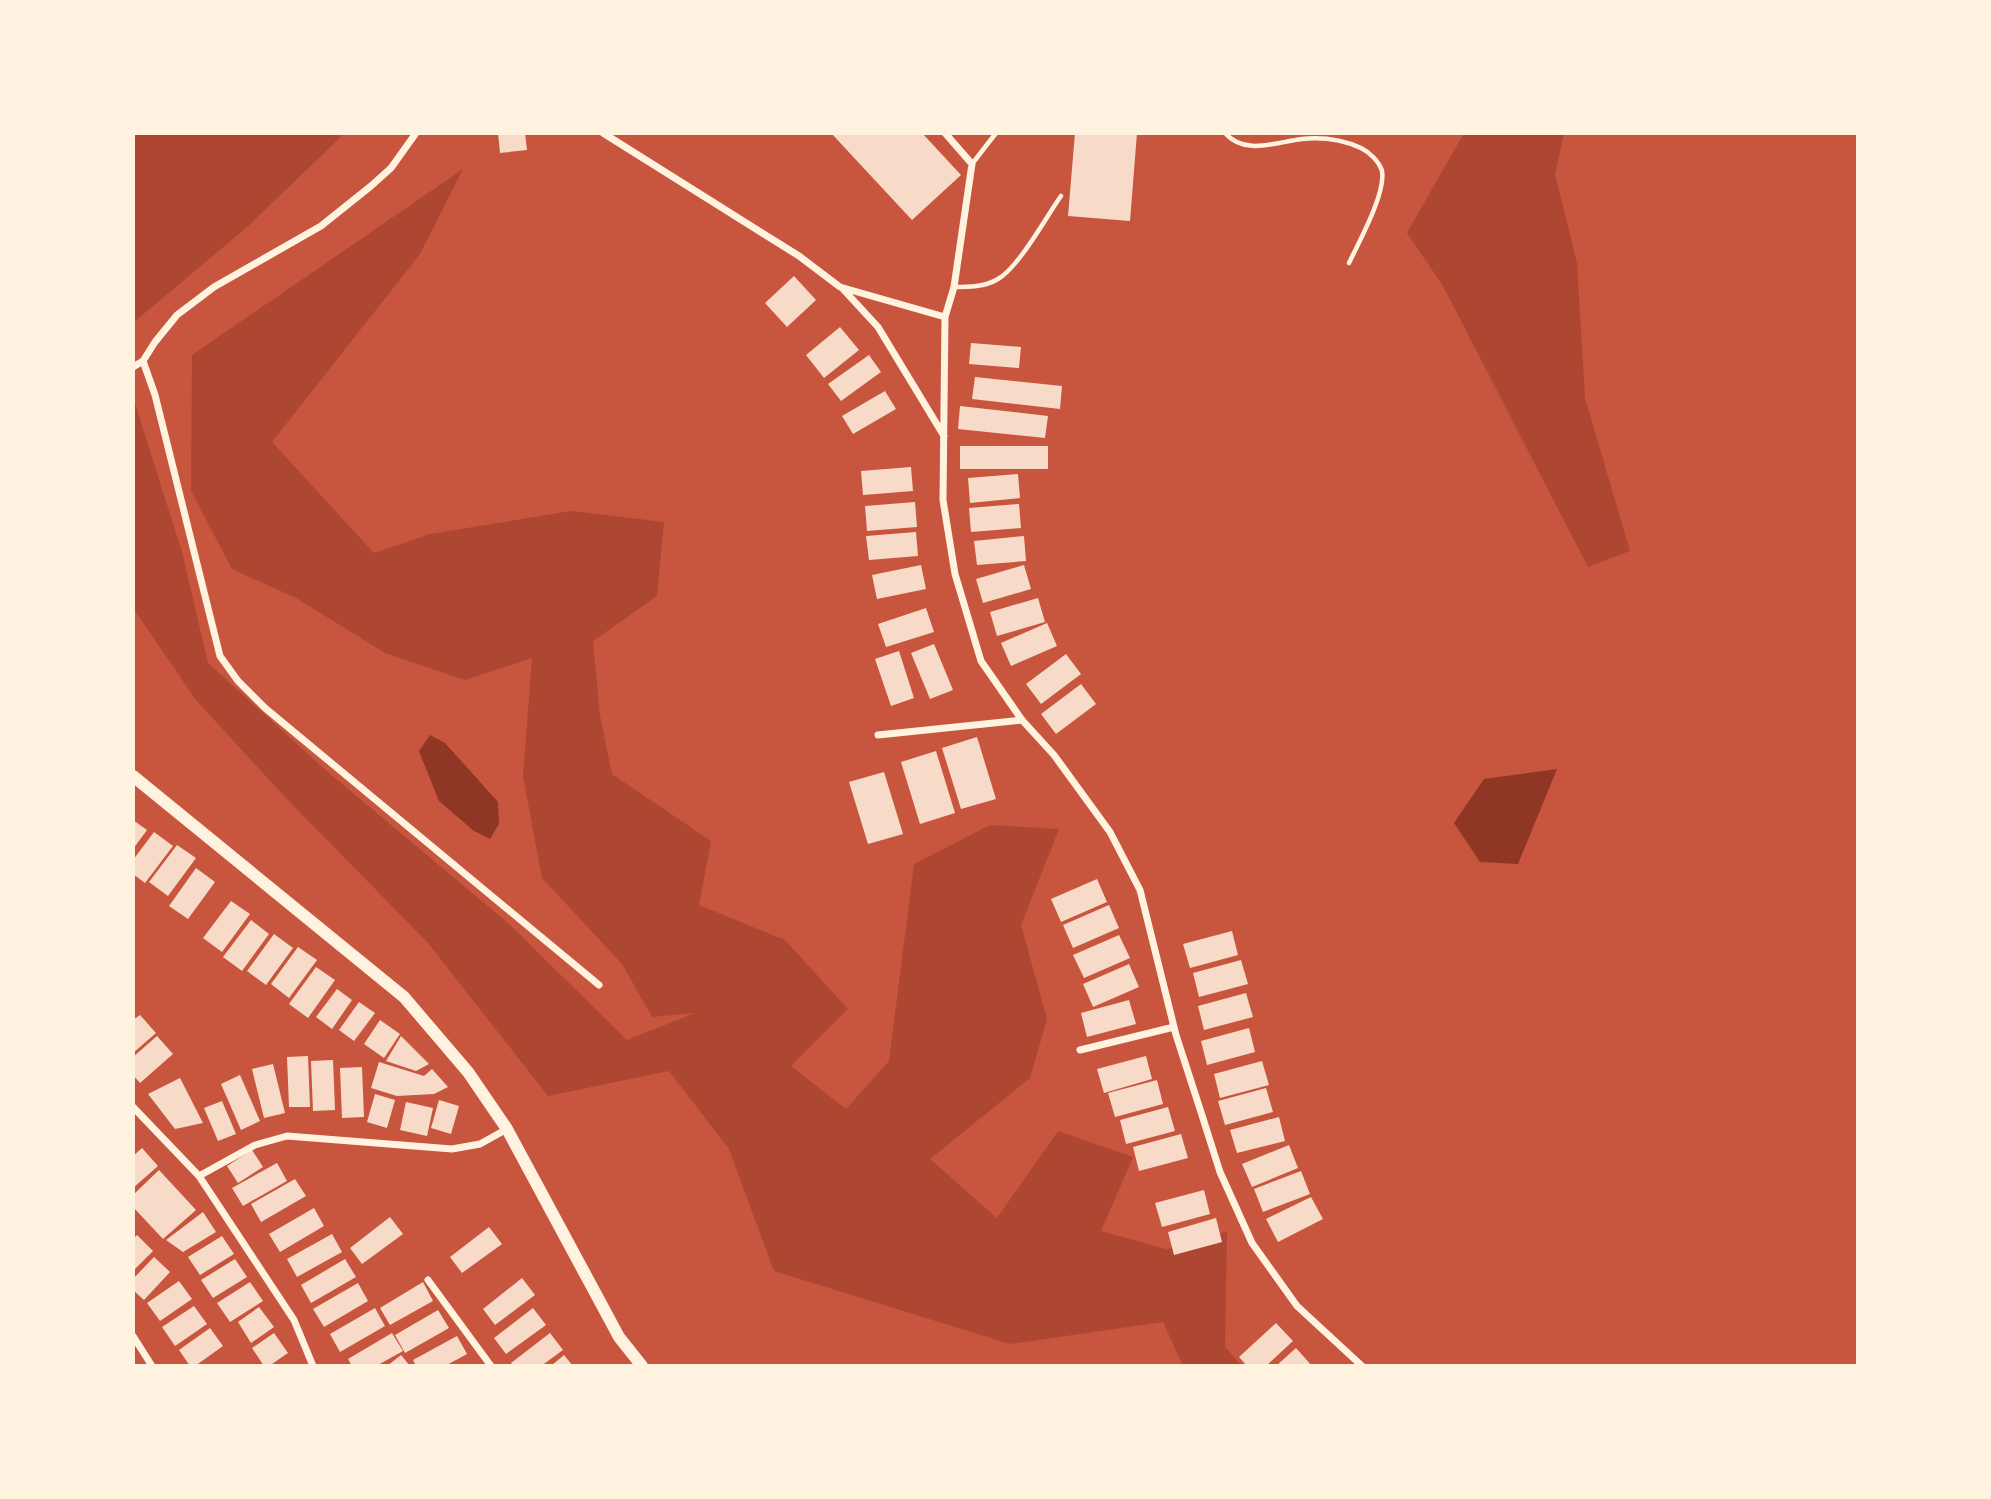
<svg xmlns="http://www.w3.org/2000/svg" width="1991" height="1499" viewBox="0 0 1991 1499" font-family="Lora,serif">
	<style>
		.green { fill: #ae4732 }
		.water { fill: #8f3625 }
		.building { fill: #f7dbc8 }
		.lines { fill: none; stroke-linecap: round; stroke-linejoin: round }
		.service { stroke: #fff3e0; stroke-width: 4.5 }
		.minor { stroke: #fff3e0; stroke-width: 7 }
		.tertiary { stroke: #fff3e0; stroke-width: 12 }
	</style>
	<rect width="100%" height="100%" fill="#c8553d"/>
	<path class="green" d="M133 133H345L246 228 133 323Z
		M1464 133H1564L1555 174 1577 263 1585 398 1630 551 1588 567 1443 286 1407 233Z
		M463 169 420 254 272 442 374 553 430 534 571 511 664 522 657 596 593 641 600 716 612 774 711 841 699 905 785 940 848 1009 791 1066 846 1109 889 1061 914 864 990 825 1059 829 1021 925 1047 1019 1030 1078 930 1159 997 1218 1058 1131 1133 1157 1101 1231 1166 1249 1227 1232 1225 1347 1242 1366H1183L1163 1322 1010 1344 774 1271 729 1149 669 1071 548 1096 428 943 283 795 196 700 135 611 133 607V397L182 552 208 663 329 773 508 923 627 1040 695 1013 652 1017 622 964 542 878 523 776 532 658 465 680 385 653 296 598 232 569 191 491 192 355Z"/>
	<path class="water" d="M430 735 445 743 498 802 499 824 490 839 474 831 439 801 419 751Z
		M1557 769 1518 864 1480 862 1454 823 1484 779Z"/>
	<path class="building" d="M498 133H525L527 150 500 153Z
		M831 133H922L961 175 912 220Z
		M1075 133H1137L1130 221 1068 216Z
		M794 276 816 300 787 327 765 303Z
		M840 327 859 350 824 378 806 355Z
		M971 343 1021 347 1019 368 969 364Z
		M869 355 881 372 841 401 828 384Z
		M975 377 1062 386 1060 409 972 399Z
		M885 391 896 409 853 434 842 416Z
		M960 406 1048 416 1045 438 958 429Z
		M960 446H1048V469H960Z
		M911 467 913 491 863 495 861 471Z
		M1018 474 1020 498 970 503 968 478Z
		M915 502 917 527 867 531 865 506Z
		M1019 504 1021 528 971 532 969 508Z
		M916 532 918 556 869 560 866 536Z
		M1024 536 1026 561 977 565 974 541Z
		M921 565 926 589 877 599 872 575Z
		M1024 565 1031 589 983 603 976 579Z
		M1038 598 1045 622 997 636 990 612Z
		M926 608 934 632 886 647 878 624Z
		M1047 623 1057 646 1011 666 1001 643Z
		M934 644 953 690 930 699 911 653Z
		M899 651 914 698 891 706 875 659Z
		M1066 654 1081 674 1041 704 1026 684Z
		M1081 684 1096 704 1056 734 1041 714Z
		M977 737 996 799 961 809 942 748Z
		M936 751 955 813 920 824 901 762Z
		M884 772 903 834 868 844 849 782Z
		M133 820 147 830 133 849Z
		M154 832 173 846 145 883 133 874V860Z
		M177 845 196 858 168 896 149 882Z
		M196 868 215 882 188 919 169 906Z
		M1097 879 1107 902 1061 922 1051 899Z
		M231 901 250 914 222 952 203 938Z
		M1109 905 1119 928 1073 948 1063 925Z
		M251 920 269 934 242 971 223 957Z
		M1232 931 1238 955 1190 968 1183 944Z
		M274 934 293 948 266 985 247 971Z
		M1119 935 1130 958 1084 978 1073 955Z
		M298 947 317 960 289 998 271 984Z
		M1241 960 1248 984 1199 997 1193 973Z
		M1129 964 1139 987 1093 1007 1083 984Z
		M316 967 335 980 308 1018 289 1004Z
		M337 989 352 1000 332 1029 316 1017Z
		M1246 993 1253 1017 1204 1030 1198 1006Z
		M1129 1000 1136 1024 1087 1037 1081 1013Z
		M359 1002 375 1013 354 1041 339 1030Z
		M140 1015 156 1033 133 1053V1020Z
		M380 1020 400 1034 384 1058 364 1044Z
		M1249 1028 1255 1052 1207 1065 1201 1041Z
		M157 1036 173 1054 140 1083 133 1075V1057Z
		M401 1036 429 1064 416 1071 386 1061Z
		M308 1056 310 1107H289L287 1057Z
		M1146 1056 1152 1079 1104 1093 1097 1069Z
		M333 1060 335 1110 313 1111 311 1061Z
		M1262 1061 1269 1085 1220 1098 1214 1074Z
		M379 1062 424 1076 432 1069 448 1087 434 1094 397 1096 371 1088Z
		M273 1064 285 1113 264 1118 252 1069Z
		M362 1067 364 1117 342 1118 340 1068Z
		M240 1075 260 1121 241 1130 221 1084Z
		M180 1078 203 1123 175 1129 148 1094Z
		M1157 1080 1163 1104 1115 1117 1108 1093Z
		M1266 1088 1273 1112 1225 1125 1218 1101Z
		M375 1094 395 1100 387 1128 367 1122Z
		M439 1100 459 1106 451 1134 431 1128Z
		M222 1101 236 1134 218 1141 204 1108Z
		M406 1102 433 1108 427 1136 400 1130Z
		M1168 1107 1175 1131 1126 1144 1120 1120Z
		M1279 1117 1285 1141 1237 1153 1230 1130Z
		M1181 1134 1188 1158 1139 1171 1133 1147Z
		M1289 1145 1298 1168 1252 1187 1242 1164Z
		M142 1148 158 1166 133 1188V1156Z
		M252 1150 263 1167 238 1183 227 1166Z
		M277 1163 287 1181 243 1206 232 1188Z
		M159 1170 196 1210 163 1239 133 1207V1195Z
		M1301 1171 1310 1194 1263 1212 1254 1189Z
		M295 1179 306 1196 261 1222 251 1204Z
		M1204 1190 1210 1214 1162 1227 1155 1203Z
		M1311 1197 1323 1219 1278 1242 1266 1219Z
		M314 1208 324 1226 280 1252 269 1234Z
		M203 1212 216 1232 183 1252 166 1240Z
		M390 1217 403 1234 362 1264 350 1248Z
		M1216 1218 1222 1242 1174 1255 1168 1232Z
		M489 1227 502 1244 462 1273 450 1257Z
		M332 1234 342 1252 297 1277 287 1259Z
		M137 1235 153 1251 133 1271V1239Z
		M222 1236 234 1254 200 1275 188 1257Z
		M154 1257 170 1272 144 1300 133 1290V1279Z
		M235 1259 247 1277 213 1298 201 1280Z
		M345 1259 356 1277 311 1303 301 1285Z
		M522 1278 535 1295 495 1325 483 1309Z
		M179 1281 192 1299 160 1321 147 1303Z
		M250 1282 263 1301 230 1322 217 1303Z
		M423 1282 433 1301 390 1325 380 1308Z
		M358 1283 368 1301 324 1327 313 1309Z
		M194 1306 207 1324 175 1346 162 1327Z
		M259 1307 274 1327 251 1343 238 1322Z
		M375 1308 385 1326 340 1352 330 1334Z
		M533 1308 546 1325 506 1354 494 1338Z
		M438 1310 449 1328 405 1353 395 1335Z
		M1276 1323 1293 1341 1266 1366H1247L1239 1357Z
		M210 1328 223 1346 195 1366H190L179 1350Z
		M274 1333 288 1353 269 1366H264L252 1348Z
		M392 1333 403 1351 376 1366H352L348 1359Z
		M550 1333 563 1350 541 1366H513L511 1363Z
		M457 1336 467 1354 445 1366H416L413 1360Z
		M1296 1348 1312 1366H1276Z
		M401 1355 410 1366H387Z
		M564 1355 573 1366H551Z"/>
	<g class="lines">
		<path class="service" d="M1225 133C1245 156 1276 142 1302 139 1322 137 1343 140 1361 148 1369 152 1379 161 1382 171 1386 193 1359 242 1349 263
			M972 164 996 133
			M954 287C968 287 985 287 998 279 1019 267 1046 217 1061 196"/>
		<path class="minor" d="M603 133 799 256 840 287 945 317
			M945 133 972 164 954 287 945 317 943 500 955 574 981 661 1022 720 1054 755 1110 832 1140 890 1176 1035 1200 1109 1220 1172 1252 1243 1297 1306 1362 1366
			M842 288 878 327 944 436
			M143 361 155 395 220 656 238 681 265 708 599 985
			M133 367 143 361 155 342 177 315 214 287 321 226 371 186 391 168 416 133
			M878 735 1022 720
			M1080 1050 1174 1027
			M133 1107 199 1176 294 1320 313 1366
			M199 1176 255 1145 287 1136 452 1149 480 1144 507 1129
			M428 1280 491 1366
			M133 1336 152 1366"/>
		<path class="tertiary" d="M133 776 404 997 468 1072 507 1129 619 1337 642 1366"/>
	</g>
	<rect width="1991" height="1499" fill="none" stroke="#fff3e0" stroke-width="270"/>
</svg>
